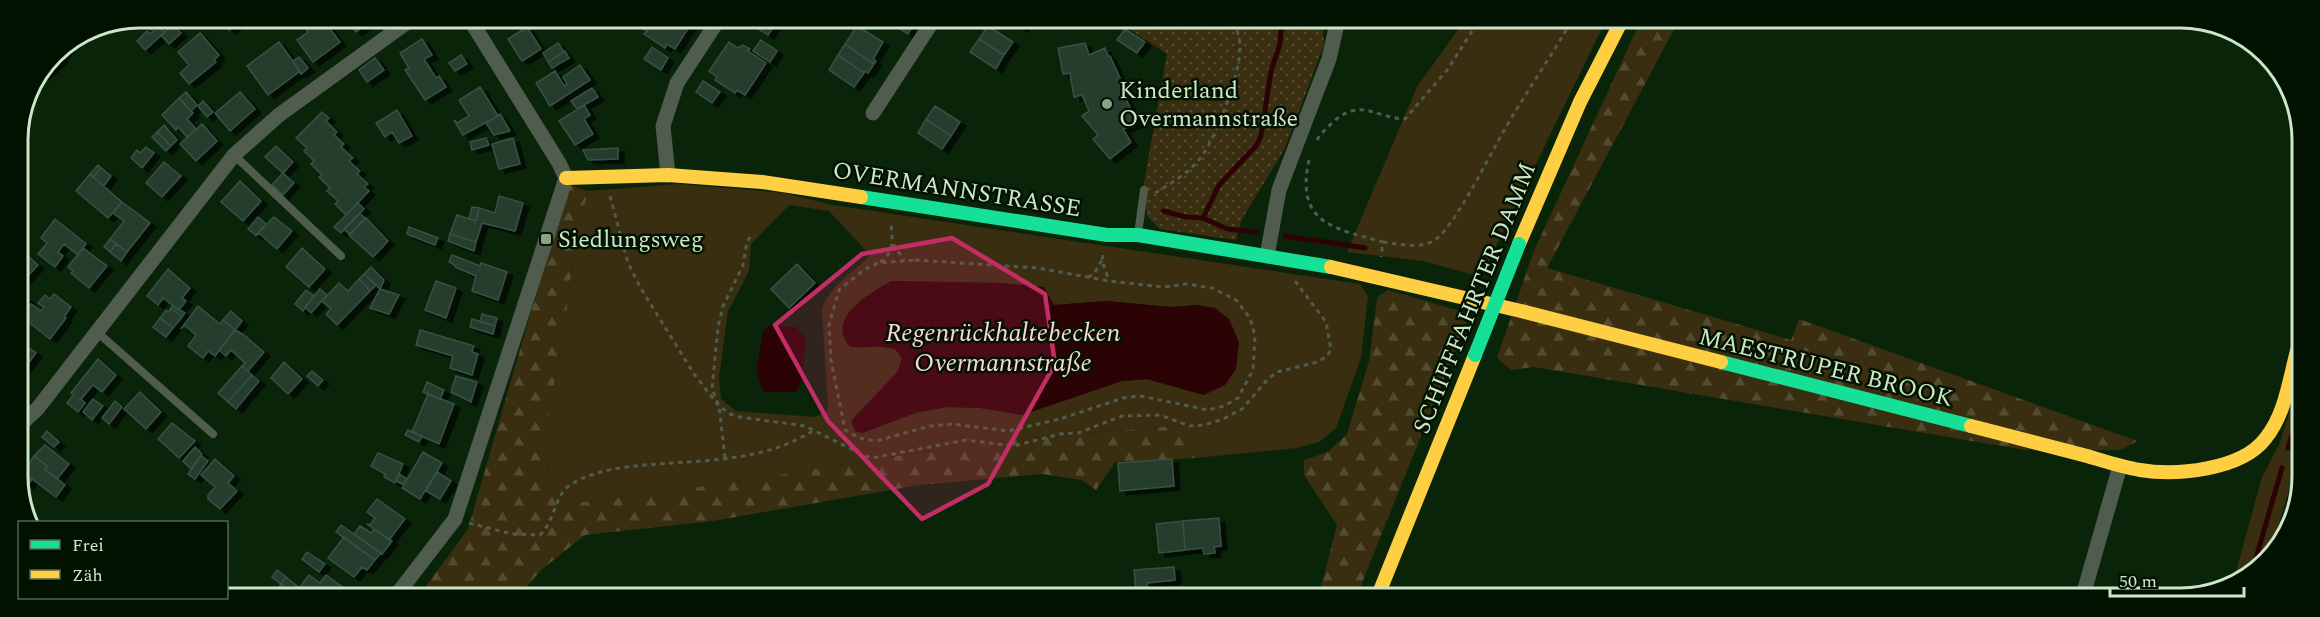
<svg xmlns="http://www.w3.org/2000/svg" width="2320" height="617" viewBox="0 0 2320 617" font-family="Spectral,serif">
	<style>
		.green { fill: #392e10; fill-rule: evenodd }
		.forest { fill: url(#forest-firs) }
		.park { fill: url(#park-dots) }
		.water { fill: #2c0304 }
		.lines { fill: none; stroke-linecap: round; stroke-linejoin: round }
		.stream { stroke: #2c0304; stroke-width: 5 }
		.building { fill: #253c2f; stroke: #365244; stroke-width: 1.5; filter: url(#shadow) }
		.path { stroke: #4f5c4e; stroke-width: 3; stroke-dasharray: 4.5 4.5; stroke-linecap: butt }
		.lane { stroke: #505d4e; stroke-width: 8 }
		.street { stroke: #505d4e; stroke-width: 15 }
		.fast { stroke: #16e098; stroke-width: 14 }
		.slow { stroke: #ffcf43; stroke-width: 14 }
		.fast-bridge { stroke: #16e098; stroke-width: 14 }
		.marked { fill: #c32d66; fill-opacity: 0.2; stroke: #c32d66; stroke-width: 4.5; stroke-linejoin: round }
		.poi-dot { fill: #89a286; stroke: #021201; stroke-width: 2 }
		.labels { text-anchor: middle; stroke-width: 5; stroke-linejoin: round; paint-order: stroke }
		.poi-label { font-size: 24px; fill: #cde6c9; stroke: #021201; text-anchor: start }
		.street-label { font-size: 24px; fill: #cde6c9; stroke: #021201 }
		.water-label { font-size: 26px; font-style: italic; fill: #fdd5d3; stroke: #021201 }
		.rim { fill: none; stroke: #cde6c9; stroke-width: 3 }
	</style>
	<defs>
		<pattern id="forest-firs" width="22" height="20" patternUnits="userSpaceOnUse" patternTransform="scale(1.5)"><rect width="22" height="20" fill="#392e10"/><path d="M5 1l3.5 6h-7zM16 11l3.5 6h-7z" fill="#544c31"/></pattern>
		<pattern id="park-dots" width="8" height="8" patternUnits="userSpaceOnUse" patternTransform="scale(1.5)"><rect width="8" height="8" fill="#392e10"/><path d="M2 2h.1M6 6h.1" fill="none" stroke="#544c31" stroke-width="1.8" stroke-linecap="round"/></pattern>
		<filter id="shadow"><feDropShadow dx="6" dy="4" stdDeviation="0" flood-color="#0009"/></filter>
	</defs>
	<rect width="100%" height="100%" fill="#0a240a"/>
	<path class="green" d="M1465 20H1606L1481 277 1423 261 1347 252 1417 87Z
		M678 184 784 193 833 205 1360 284 1368 296 1361 358 1336 428 1319 442 1297 448 1195 458 1175 426 1048 436 882 458 743 481 574 503 548 487 546 427 565 326 573 257 588 191ZM789 205 829 211 870 255C855 272 828 286 822 310L828 408 825 413 814 417 736 411 721 399 719 378 728 311 749 271 751 244ZM891 281 1003 283 1054 305 1107 301 1170 307 1199 305 1204 395 1147 379 1122 381 1022 415 980 408 948 407 918 412 862 433 890 380 898 371 902 358 895 349 846 342C838 307 866 297 891 281Z
		M2300 377V452L2271 551 2260 569 2234 579 2262 477 2279 445Z"/>
	<path class="forest" d="M1641 20H1679L1547 268 1791 340 1799 319 2137 441 2121 450H2025L1534 367 1511 370 1497 358 1533 253Z
		M568 184 588 191 573 257 565 326 546 427 548 487 574 503 743 481 882 458 1048 436 1176 426 1195 458 1115 462 1096 490 1082 480 1042 474 919 485 713 521 585 535 541 570 518 597H418L468 529Z
		M1388 290 1470 314 1356 598H1316L1323 580 1337 525 1304 475V460L1328 452 1347 434 1369 361 1377 298Z"/>
	<path class="park" d="M1114 19H1322L1324 45 1285 148 1241 221 1236 240 1160 229 1147 216 1143 188 1167 54Z"/>
	<path class="water" d="M891 281 1003 283 1044 287 1054 305 1107 301 1170 307 1198 305 1215 308 1229 319 1239 342 1236 369 1225 385 1204 395 1147 379 1122 381 1022 415 980 408 948 407 918 412 862 433 855 431 851 421 898 371 902 358 895 349C880 345 866 348 850 347 824 318 871 293 891 281Z
		M771 325 796 327 806 339 802 379 796 392H765C751 375 761 352 763 331Z"/>
	<g class="lines">
		<path class="stream" d="M1163 211 1186 217 1203 218 1227 229 1257 232
			M1203 218 1219 185 1256 146 1261 136 1271 71 1280 44 1282 19
			M1285 236 1365 248
			M2288 448 2300 410
			M2252 572 2282 468"/>
	</g>
	<path class="building" d="M143 18H164L151 30 141 19Z
		M232 18H240L242 21 229 30 224 23Z
		M317 18H322L340 42 313 62 297 40 308 32 305 27Z
		M345 18H374L356 32Z
		M644 19H694L675 49 667 44 665 48 644 34 647 31 639 26Z
		M743 19H779L768 35Z
		M895 19H904L913 25 908 34 892 24Z
		M1007 19H1028L1022 28Z
		M173 25 181 33 169 44 161 35Z
		M159 26 165 32 145 50 137 41 147 31 150 34Z
		M857 26 883 42 873 59 876 61 874 64 845 44Z
		M988 26 1013 42 1004 55 979 39Z
		M527 27 541 49 522 61 508 39Z
		M1125 29 1145 42 1137 53 1117 40Z
		M200 33 219 55 214 60 216 62 189 84 180 73 189 65 178 52Z
		M422 39 432 55 424 59 436 78 439 76 446 87 425 100 405 70 409 68 400 53Z
		M979 39 1004 55 996 69 970 52Z
		M761 40 777 51 770 62 753 51Z
		M279 42 300 71 268 95 247 66Z
		M729 42 738 48 743 45 750 49 748 51 766 63 745 95 737 90 735 93 715 80 717 77 709 71Z
		M558 43 564 52 548 62 543 53Z
		M1085 43 1089 55 1105 48 1108 56H1110L1120 78 1117 79 1137 123 1123 129 1131 142 1110 159 1093 139 1098 135 1082 116 1089 111 1082 95 1074 97 1070 73 1063 74 1058 48Z
		M845 44 874 64 868 73 865 71 864 73 838 55Z
		M66 46 69 48 61 56 62 58 43 76 41 73 54 54Z
		M652 47 668 58 661 70 644 59Z
		M565 51 569 58 552 68 548 62Z
		M461 55 467 64 455 71 449 63Z
		M838 55 864 73 854 87 829 70Z
		M299 57 308 68 301 74 293 61Z
		M375 58 384 70 367 82 359 70Z
		M580 65 590 80 550 106 536 83 555 71 564 86 567 84 563 77Z
		M703 81 720 92 712 103 696 92Z
		M480 87 498 116 463 135 454 120 457 123 469 116 459 100Z
		M592 88 598 97 577 109 571 101Z
		M186 92 197 105 191 111 179 98Z
		M240 92 255 109 230 131 215 113Z
		M179 98 193 113 187 119 196 129 187 137 178 127 176 130 162 115Z
		M203 101 213 112 207 117 198 106Z
		M584 105 590 115 584 119 593 134 575 145 559 121Z
		M935 106 960 122 951 136 926 119Z
		M397 110 412 136 399 143 392 132 385 137 376 123Z
		M322 112 329 118 326 121 337 132 334 135 344 144 341 147 353 158 349 161 360 171 357 174 368 184 364 187 369 191 346 215 335 204 338 201 327 191 330 188 319 177 322 175 311 164 314 161 304 151 307 148 296 138Z
		M500 114 510 131 494 135 486 123Z
		M926 119 951 136 942 149 918 133Z
		M202 124 217 141 196 161 180 144Z
		M164 125 177 140 171 146 157 132Z
		M157 132 171 146 166 151 152 137Z
		M486 138 489 145 472 150 470 142Z
		M513 138 520 164 499 169 492 144Z
		M276 146 293 162 283 173 265 157Z
		M146 147 154 153 142 168 131 158 137 150 140 153Z
		M618 148V159L588 160 583 150Z
		M164 162 181 176 162 197 146 183Z
		M98 165 101 168 93 177 90 174Z
		M101 168 111 176 104 186 93 177Z
		M283 173 294 183 283 195 272 185Z
		M90 174 122 202 108 218 76 191Z
		M240 181 261 201 243 221 221 202Z
		M499 196 523 203 515 231 482 223 476 242 450 234 457 215 476 221 479 208 495 213Z
		M122 202 150 223 127 252 110 239 124 221 113 213Z
		M358 203 364 209 341 233 334 227Z
		M472 207 479 208 476 221 469 219Z
		M359 213 365 218 350 235 344 229Z
		M258 217 266 224 256 235 248 229Z
		M274 217 292 231 277 249 260 234 256 235Z
		M366 218 388 241 373 257 349 235Z
		M55 219 86 244 78 255 64 244 58 252 63 256 55 267 38 254 47 243 41 238Z
		M409 227 438 238 435 245 407 234Z
		M450 234 476 242 474 251 448 241Z
		M110 239 116 244 110 252 104 247Z
		M116 244 127 252 121 261 110 252Z
		M83 248 107 266 89 288 71 273 73 271 68 267Z
		M302 248 325 269 309 287 286 267Z
		M26 254 38 265 19 285V262Z
		M452 255 480 266 481 263 507 272 498 300 472 291 476 276 455 267V265L449 262Z
		M797 264 815 283 789 308 771 289Z
		M371 267 384 280 380 289 364 274Z
		M168 269 190 288 182 298 186 301 179 310 163 298 158 305 147 296Z
		M364 274 376 285 370 291 359 279Z
		M359 279 370 291 337 325 326 314 331 309 322 301 339 283 348 291Z
		M436 281 456 288 446 318 425 310Z
		M320 289 327 295 311 313 305 307Z
		M380 289 399 295 389 314 370 308Z
		M306 290 314 296 303 311 295 304Z
		M19 292 29 301 25 305 19 300Z
		M54 294 71 307 64 317 66 318 50 339 21 316 31 304 41 311 44 307 38 303 45 295 50 299Z
		M173 306 185 313 182 317 171 308Z
		M198 306 220 324 223 320 235 330 215 356 208 351 203 358 188 346 196 335 184 325 181 329Z
		M171 308 182 317 173 328 160 318 166 310 169 312Z
		M231 311 242 321 235 330 223 320Z
		M482 314 497 318 495 326 480 322Z
		M160 318 173 328 166 337 153 327Z
		M472 319 495 326 493 334 470 327Z
		M235 330 244 335 264 352 248 371 242 366 245 363 231 350 226 356 219 350Z
		M420 330 474 346 472 352 478 354 472 375 450 368 453 356 416 345Z
		M19 341 36 353 21 373 20 372Z
		M98 359 116 375 102 392 93 385 81 399 85 403 78 412 67 403 73 395 71 393Z
		M284 362 302 379 288 394 271 378Z
		M242 366 252 375 228 402 218 393Z
		M312 371 323 380 318 386 307 376Z
		M252 375 259 381 236 409 228 402Z
		M456 376 477 382 471 402 451 392Z
		M427 382 444 390 440 399 423 392Z
		M140 392 161 412 146 429 124 409Z
		M428 394 454 404 439 444 412 432Z
		M93 399 103 406 92 420 83 412Z
		M115 401 122 407 109 424 102 418Z
		M172 423 195 441 179 458 158 439Z
		M408 430 422 436 419 442 405 435Z
		M47 431 59 442 54 447 42 437Z
		M45 445 69 464 57 479 45 469 47 466 34 456Z
		M195 447 202 454 191 469 183 461Z
		M423 452 442 463 420 499 402 488Z
		M378 453 403 464 395 483 384 477 385 474 371 466Z
		M34 456 47 466 45 469 65 485 56 497 23 472Z
		M201 456 208 461 195 479 188 474Z
		M215 459 234 476 228 483 237 491 220 509 208 499V495L215 487 201 475Z
		M1172 459 1174 486 1120 491 1118 463Z
		M20 469 32 479 28 485 20 479Z
		M437 472 451 481 440 499 426 491Z
		M399 474 407 479 404 485 396 481Z
		M377 499 405 519 389 540 367 524 370 525 375 518 367 512Z
		M1219 518 1221 546 1214 547 1215 553 1204 554 1203 548 1185 550 1183 521Z
		M1183 521 1185 550 1159 553 1156 524Z
		M341 525 381 553 375 560 336 532Z
		M360 526 371 533 374 529 392 541 382 554 354 534Z
		M344 537 375 560 367 570 362 567 354 577 328 558Z
		M307 552 325 564 319 572 302 559Z
		M1174 567 1175 580 1147 583 1148 591 1136 592 1134 570Z
		M277 570 286 577 281 584 272 577Z
		M309 575 320 583 326 575 352 594 350 597H311L299 588Z
		M286 577 303 591 299 597 281 584Z
		M281 584 297 597H283L276 591Z"/>
	<g class="lines">
		<path class="path" d="M1317 140C1321 133 1327 128 1333 122 1361 97 1375 118 1405 119L1448 69 1479 20
			M1309 160C1295 224 1334 228 1383 242L1381 257
			M1155 193C1172 183 1190 172 1202 156 1217 135 1241 72 1240 46 1240 38 1236 28 1234 19
			M610 196 628 263 640 287 694 374 719 406 730 414 740 417 805 426 861 454 872 458 966 440 1014 446 1060 434 1078 433 1122 416 1160 415 1190 426 1204 425 1223 419 1242 409 1268 379 1277 372 1318 362 1327 356 1331 350 1326 322 1295 281
			M1383 242C1399 244 1419 249 1433 241 1453 231 1491 152 1505 129 1526 92 1551 57 1572 20
			M893 244 904 260
			M1103 255 1102 260 1109 281
			M915 260 1038 268 1109 281 1164 287 1187 284 1212 288 1236 300 1250 318 1255 336 1253 370 1238 398 1224 406 1208 410 1141 396 1123 398 1060 419 1008 431 952 424 930 426 876 441 859 438 845 430 831 360 829 325 839 290 865 269 878 263Z
			M880 262C895 253 892 238 891 223
			M1088 277 1094 274 1102 260
			M725 458 719 406 712 389 718 327 723 306 743 265 747 242 752 234
			M469 523 512 534 540 535C555 521 554 496 570 485 595 469 629 466 658 464 711 460 768 460 814 430"/>
		<path class="lane" d="M234 155 341 256
			M1138 234 1144 190
			M97 332 213 434"/>
		<path class="street" d="M873 113 934 19
			M668 175 663 126 677 83 719 19
			M1267 256 1279 190 1329 59 1338 19
			M20 425 38 408 234 155 279 115 413 18
			M395 597 455 519 566 178 559 163 469 18
			M2082 599 2120 466"/>
		<path class="fast" d="M861 197 1107 235H1138L1331 267
			M1721 362 1971 426"/>
		<path class="slow" d="M566 178 668 175 762 182 861 197
			M1519 244 1580 102 1622 20
			M1331 267 1521 311 1721 362
			M1971 426C2009 436 2048 446 2087 456 2104 461 2122 467 2140 470 2176 476 2241 470 2265 439 2287 413 2290 372 2300 340
			M1377 598 1475 355"/>
		<path class="fast-bridge" d="M1475 355 1519 244"/>
	</g>
	<path class="marked" d="M952 238 1045 294 1055 364 988 484 922 519 828 421 775 325 862 254Z"/>
	<g class="poi-dot">
		<circle cx="1107" cy="104" r="6"/>
		<rect x="540" y="233" width="12" height="12" rx="3"/>
	</g>
	<g class="labels">
		<g class="poi-label">
			<text x="1119" y="98">Kinderland<tspan x="1119" dy="28">Overmannstraße</tspan></text>
			<text x="558" y="247">Siedlungsweg</text>
		</g>
		<g class="street-label">
			<text transform="translate(957 189) rotate(9)" y="8">OVERMANNSTRASSE</text>
			<text transform="translate(1474 298) rotate(-68)" y="8">SCHIFFFAHRTER DAMM</text>
			<text transform="translate(1826 367) rotate(14)" y="8">MAESTRUPER BROOK</text>
		</g>
		<g class="water-label">
			<text x="1003" y="341">Regenrückhaltebecken<tspan x="1003" dy="30">Overmannstraße</tspan></text>
		</g>
	</g>
	<path d="M0 0H2320V617H0ZM140 28H2180A112 112 0 0 1 2292 140V476A112 112 0 0 1 2180 588H140A112 112 0 0 1 28 476V140A112 112 0 0 1 140 28Z" fill="#021201" fill-rule="evenodd"/>
	<path class="rim" d="M140 28H2180A112 112 0 0 1 2292 140V476A112 112 0 0 1 2180 588H140A112 112 0 0 1 28 476V140A112 112 0 0 1 140 28Z"/>
	<rect x="18" y="521" width="210" height="78" fill="#021201" stroke="#536751" stroke-width="1.5"/>
	<rect x="30" y="540" width="30" height="9" fill="#16e098" stroke="#536751" stroke-width="1.5"/>
	<text x="72" y="551" font-size="18" fill="#cde6c9">Frei</text>
	<rect x="30" y="570" width="30" height="9" fill="#ffcf43" stroke="#536751" stroke-width="1.5"/>
	<text x="72" y="581" font-size="18" fill="#cde6c9">Zäh</text>
	<path d="M2110 587v9h134v-9" fill="none" stroke="#cde6c9" stroke-width="3"/>
	<text x="2119" y="587" font-size="18" fill="#cde6c9" stroke="#021201" stroke-width="4.5" paint-order="stroke">50 m</text>
</svg>
